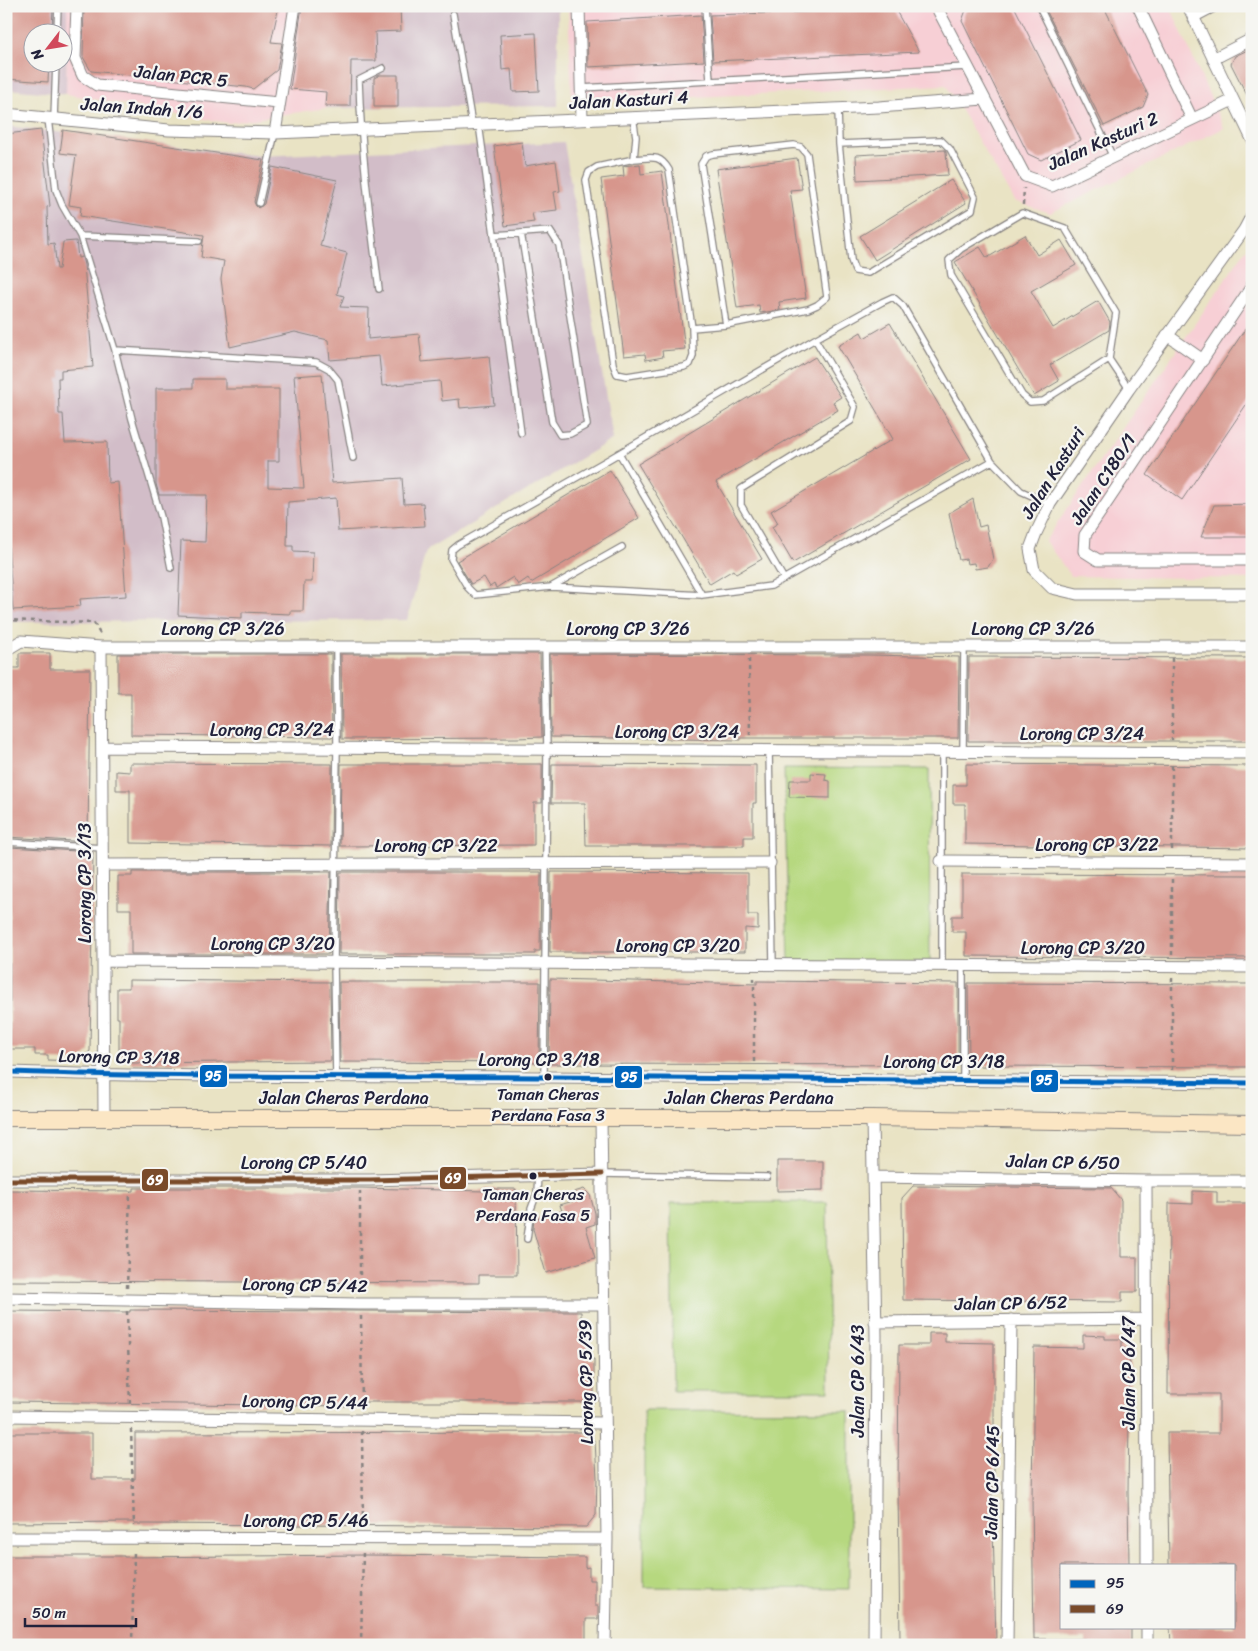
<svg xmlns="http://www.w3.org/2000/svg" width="1258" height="1651" viewBox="0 0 1258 1651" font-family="Sriracha,sans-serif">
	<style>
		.built { fill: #f7cfd5 }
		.industrial { fill: #d2bdc8; fill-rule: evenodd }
		.green { fill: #b6d87f; stroke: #6c7d5d }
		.building { fill: #d7968c }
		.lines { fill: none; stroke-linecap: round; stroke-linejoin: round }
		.lane-casing { stroke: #868280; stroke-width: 8 }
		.street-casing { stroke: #868280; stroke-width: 13 }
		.secondary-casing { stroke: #868280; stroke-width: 18 }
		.path { stroke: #868280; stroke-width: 2.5; stroke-dasharray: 4 4; stroke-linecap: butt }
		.lane { stroke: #fff; stroke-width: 5.5 }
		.street { stroke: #fff; stroke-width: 11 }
		.secondary { stroke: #fbe6c4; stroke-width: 16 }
		.bus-1-casing { stroke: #f6f6f2; stroke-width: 9 }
		.bus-2-casing { stroke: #f6f6f2; stroke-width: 9 }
		.bus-1 { stroke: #0065bd; stroke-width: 5 }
		.bus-2 { stroke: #7a4b2a; stroke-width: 5 }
		.bus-dot { fill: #22223b; stroke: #f6f6f2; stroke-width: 2 }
		.labels { text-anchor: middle; stroke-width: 4.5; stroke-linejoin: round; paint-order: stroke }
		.bus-label { font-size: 17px; fill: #22223b; stroke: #f6f6f2 }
		.street-label { font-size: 18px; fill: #22223b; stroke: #f6f6f2 }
		.line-badge { stroke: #f6f6f2; stroke-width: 2 }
		.badge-label { font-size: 14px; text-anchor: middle; font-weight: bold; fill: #fff }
	</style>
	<rect width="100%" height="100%" fill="#f6f6f2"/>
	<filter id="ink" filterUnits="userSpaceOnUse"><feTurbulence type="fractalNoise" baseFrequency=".02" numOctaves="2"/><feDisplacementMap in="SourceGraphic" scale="10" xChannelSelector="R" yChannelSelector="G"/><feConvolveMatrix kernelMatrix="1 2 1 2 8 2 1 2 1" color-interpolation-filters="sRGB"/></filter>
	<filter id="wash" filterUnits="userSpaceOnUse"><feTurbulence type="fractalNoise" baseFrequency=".0096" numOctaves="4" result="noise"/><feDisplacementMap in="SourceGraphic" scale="20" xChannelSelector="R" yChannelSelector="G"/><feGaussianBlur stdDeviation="1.12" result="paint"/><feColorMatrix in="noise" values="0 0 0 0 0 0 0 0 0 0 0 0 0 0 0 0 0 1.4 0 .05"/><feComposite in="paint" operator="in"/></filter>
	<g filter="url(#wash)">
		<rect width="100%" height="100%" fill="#e9e3c4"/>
		<path class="built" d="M67 6H338L326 108 228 123 66 94Z
			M568 6H1170L1224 128 1050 213 1014 201 946 85 572 103Z
			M1252 241V579L1071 576 1045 541Z"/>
		<path class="industrial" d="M6 6H67L66 94 6 89ZM32 32H62V62H32Z
			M338 6H558V106L326 108Z
			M6 126 261 156 564 142 613 439 426 551 407 620 6 622Z"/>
		<path class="green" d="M784 768 929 769 930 965 789 962Z
			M827 1202 829 1391H673L671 1203Z
			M644 1410 849 1411V1589L644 1587Z"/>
		<g id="blocks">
			<path class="building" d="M6 6H53L52 32H32V62H49L48 82 6 79Z
				M84 6H279L271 42 282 43 277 70 253 89 246 87 91 71 83 57Z
				M302 6H400L401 31 375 32 376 61H351L350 106H325L326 92 290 89Z
				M974 6H1014L1081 140 1041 160 1028 154 962 21 966 10Z
				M1044 6H1098L1106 11 1148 95 1143 107 1104 126Z
				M895 9 919 52 713 61 710 15Z
				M701 15 704 61 588 67 587 22Z
				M536 33 539 91 513 92 511 69 502 70 500 35Z
				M1252 48V105L1231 64 1235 56Z
				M380 75H398V107H374V78Z
				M41 130 50 206 47 207 48 244 54 243 57 269H59L63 242 76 241 78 258 82 257 84 265 93 367 61 370V378H58L59 414H63L65 443 107 442 108 483 118 482 126 596 80 599 81 606 13 610 6 516V483H9L8 447H6V134Z
				M63 130 263 160 254 202 256 206 258 208 264 204 272 167 337 180 320 246 347 253 337 294 344 296 340 307 369 308 368 339 419 334 422 362 489 356 494 405 460 408 459 399 442 401 440 381 382 386 379 356 330 360 328 340 295 332 230 347 221 279 224 261 201 257 204 235 80 216 81 207 69 205 76 155 60 153Z
				M522 142 525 166 556 161 560 191 554 192 557 210 532 213 534 222 505 226 494 146Z
				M945 150 946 152 948 175 857 180 856 155Z
				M797 158 802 189 790 190 806 298 779 302 780 310 760 313 759 305 737 308 716 169Z
				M640 164 641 174 662 171 685 349 662 351 663 357 646 360 645 354 624 356 601 179 624 176 623 166Z
				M951 180 966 203 875 260 860 236Z
				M1025 235 1037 255 1061 240 1076 265 1031 291 1053 328 1098 301 1110 322 1109 330 1050 365 1059 381 1034 396 955 262 980 247 987 258Z
				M1252 319V396L1182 500 1147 475Z
				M890 323 971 459 793 563 772 527 778 523 771 511 893 439 838 346 861 332 864 338Z
				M815 357 841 397 833 402 838 410 716 482 762 559 736 574 733 570 710 584 638 464Z
				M322 374 332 483 402 478 404 504 423 503 425 526 338 531 336 498 288 502 287 546H293V551L313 552 312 582H304L303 611H290V614L242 612V618L178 615 181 541 205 542 207 495H159L156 484V388H193V379H225V389H279V461H268V487L304 488 294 376Z
				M610 470 639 518 531 583 528 578 518 585 513 577 496 588 494 584 490 587 484 577 471 584 457 561Z
				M973 499 979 527 986 525 993 559 988 567 975 569 974 563 967 564 966 559 959 560 949 513Z
				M1252 504V537H1201L1214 505Z
				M19 653H50V669H90L88 842 8 837V668H19Z
				M118 654H331L332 737 131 735V693H118Z
				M341 654H540L542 737 517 738 342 739Z
				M550 654 871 655 959 657 958 738H741V740L551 737Z
				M969 657 1252 658V741H968Z
				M130 763 332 764 331 846 130 843V790H116V771L130 772Z
				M341 764H542V803H534V845L340 846Z
				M552 764 756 765V803H753V837H744V846H586L585 803H551Z
				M966 764 1252 766V848L965 844V804H953V785H966Z
				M811 773 826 774 825 780 830 781V798L789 797 790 780H811Z
				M9 847 93 852 90 1051 79 1061 48 1060V1055H35V1049H10Z
				M132 872H331L329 954H131V909H118V876H132Z
				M340 872H541L540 951H535V954H339Z
				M551 872 748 873V915H758V929L745 928V952H550Z
				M962 874 1252 875V958L966 956V932H952V916H962Z
				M550 979 757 984V981L958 983V1065L549 1064Z
				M129 980 330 982 331 1061 131 1063V1054H119V1018H117V988H129Z
				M339 982H540L539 1063 340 1062Z
				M968 983 1252 984V1067L969 1066Z
				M777 1161H823V1190L777 1191Z
				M913 1186 1111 1188 1121 1200V1257H1137V1292H1122V1302L903 1300 902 1198Z
				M134 1188H362L485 1191V1189H516L517 1275H479V1283L6 1281V1190L134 1191Z
				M584 1189 590 1195 595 1213V1224L586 1227 595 1258 546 1273 533 1229 534 1219 562 1211 560 1205 576 1200 574 1192Z
				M1193 1191 1217 1192V1203H1252V1645H1171L1170 1627H1234V1565H1169L1167 1433H1219V1394H1168L1169 1203 1193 1204Z
				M130 1310 581 1312V1321H588L589 1359H594V1402H356V1406L6 1402V1311L130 1312Z
				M929 1333H945V1342L994 1343V1487H992L996 1643H951V1640H900L898 1488 899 1345H929Z
				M1083 1335 1105 1336V1339H1122V1349H1130L1128 1491 1129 1565H1062V1627H1131V1645H1086V1639H1034L1032 1499 1034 1347 1083 1348Z
				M582 1432 595 1441 597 1478 596 1515 586 1527 148 1524H134V1522L6 1523V1433H92V1479H135V1433Z
				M365 1555 585 1557V1568L589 1567V1580H595V1606H598V1619H586V1645H6V1556H124V1557Z"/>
		</g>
	</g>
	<g filter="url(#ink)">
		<use href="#blocks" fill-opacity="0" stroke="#868280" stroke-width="1"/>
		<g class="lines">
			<g class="lane-casing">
				<path id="lane" d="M705 6 710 81
					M1039 6 1113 157
					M453 14 472 124
					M57 32 58 6
					M581 88 967 67
					M838 108 839 144 851 260 855 271 868 273 972 210 975 197 950 149 941 140 839 144
					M633 117 636 137 634 159C651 158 659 153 669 170L692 328 693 356 690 364 684 367 627 376 617 374 613 364 586 180 589 172 597 167 634 159
					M48 118 56 190 62 205 80 236 115 350 316 362 329 369 338 380 353 458
					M54 119 56 62
					M479 124 521 433
					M259 203 275 133
					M494 235 550 231 559 245 587 425 570 434 560 435 552 422 521 233
					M80 236 199 241
					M379 289C370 219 361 150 359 80L383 68
					M692 328 726 325 808 309 817 305 827 297 807 154 801 147 794 145 713 154 706 156 701 164 726 325
					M115 350 132 419 161 517 171 568
					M1109 359 1116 313 1065 228 1022 213 961 249 949 260 951 275 1022 395 1030 402 1043 401 1109 359 1129 389
					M619 453 702 595
					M622 547 551 587 702 595 771 586 992 461
					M784 579 741 505V489L851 421 855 407 815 339
					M551 587 475 595 468 588 451 559 452 550 458 545 604 462 815 339 882 302 893 297 903 306 992 461 1021 491 1050 504
					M769 750 773 964
					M942 751V965
					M963 751 964 646
					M6 842 103 848
					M963 965V1079
					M544 1077 547 749 545 646
					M336 1078 334 962 337 748 336 647
					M602 1174 767 1177
					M527 1239 531 1209 537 1193 538 1174"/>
			</g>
			<g class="street-casing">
				<path id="street" d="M77 6 75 58 83 76 97 85 279 103
					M579 6 582 120
					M936 6 1025 176 1052 186 1233 100
					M1138 6 1192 119
					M1188 6 1252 139
					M1193 17 1214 6
					M1213 59 1252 39
					M6 114 169 130 275 133 879 107 984 99
					M275 133 295 6
					M1252 215 1244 230 1129 389 1050 504 1036 533 1030 549 1034 570 1052 588 1077 594H1252
					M1252 286 1085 535 1084 551 1098 560H1252
					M1167 335 1203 360
					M101 647 104 1118
					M6 650 21 641 101 647H1252
					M102 747 1252 753
					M941 861 1252 863
					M103 865 770 863
					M103 961 1252 967
					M6 1070 11 1072C190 1078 368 1076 547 1077 782 1078 1017 1080 1252 1083
					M601 1118 607 1539 605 1645
					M872 1118 876 1336 874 1645
					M874 1177 1146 1181H1252
					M6 1180H370L602 1174
					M1146 1181 1147 1565
					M6 1298 358 1304H602
					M875 1322 1146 1319
					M6 1416 604 1423
					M6 1538 607 1539
					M1147 1627V1645
					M1007 1645 1011 1320"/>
			</g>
			<g class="secondary-casing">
				<path id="secondary" d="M6 1118H872L1252 1124"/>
			</g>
			<path class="path" d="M1023 205 1024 188
				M6 620 94 623 100 634
				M1172 658V740
				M749 659 750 738
				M1172 850V766
				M1172 955V876
				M754 978V1065
				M1172 978V1070
				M360 1191V1291
				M127 1288 130 1191
				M127 1311 130 1406
				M361 1316 362 1408
				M131 1429 134 1526
				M362 1431 363 1526
				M132 1645 134 1551
				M361 1645 363 1551"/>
			<use href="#lane" class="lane"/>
			<use href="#street" class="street"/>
			<use href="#secondary" class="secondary"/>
			<g class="bus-1-casing">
				<path id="bus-1" d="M6 1070 11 1072C190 1078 368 1076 547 1077 782 1078 1017 1080 1252 1083"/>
			</g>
			<g class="bus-2-casing">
				<path id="bus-2" d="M6 1180H370L602 1174"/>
			</g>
			<use href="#bus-1" class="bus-1"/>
			<use href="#bus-2" class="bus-2"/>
		</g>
	</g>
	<g class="bus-dot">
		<circle cx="548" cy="1077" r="4.5"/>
		<circle cx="533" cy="1176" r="4.5"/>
	</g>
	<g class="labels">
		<g class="bus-label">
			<text x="548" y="1100">Taman Cheras<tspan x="548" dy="21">Perdana Fasa 3</tspan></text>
			<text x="533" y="1200">Taman Cheras<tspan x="533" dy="21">Perdana Fasa 5</tspan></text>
		</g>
		<g class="street-label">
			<text transform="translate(181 76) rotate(6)" y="6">Jalan PCR 5</text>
			<text transform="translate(629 100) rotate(-3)" y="6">Jalan Kasturi 4</text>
			<text transform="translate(142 108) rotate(4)" y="6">Jalan Indah 1/6</text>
			<text transform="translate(1103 141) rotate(-24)" y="6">Jalan Kasturi 2</text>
			<text transform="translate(1053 473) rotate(-58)" y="6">Jalan Kasturi</text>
			<text transform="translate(1103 479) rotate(-57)" y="6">Jalan C180/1</text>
			<text x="223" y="635">Lorong CP 3/26</text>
			<text x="628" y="635">Lorong CP 3/26</text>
			<text x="1033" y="635">Lorong CP 3/26</text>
			<text x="272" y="736">Lorong CP 3/24</text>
			<text x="677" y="738">Lorong CP 3/24</text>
			<text x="1082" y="740">Lorong CP 3/24</text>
			<text x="1097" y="851">Lorong CP 3/22</text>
			<text x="436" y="852">Lorong CP 3/22</text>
			<text transform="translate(85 883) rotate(-90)" y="6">Lorong CP 3/13</text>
			<text x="273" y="950">Lorong CP 3/20</text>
			<text x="678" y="952">Lorong CP 3/20</text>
			<text x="1083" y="954">Lorong CP 3/20</text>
			<text transform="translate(119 1057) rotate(1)" y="6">Lorong CP 3/18</text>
			<text x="539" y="1066">Lorong CP 3/18</text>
			<text x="944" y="1068">Lorong CP 3/18</text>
			<text x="344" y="1104">Jalan Cheras Perdana</text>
			<text x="749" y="1104">Jalan Cheras Perdana</text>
			<text transform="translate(1063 1162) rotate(1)" y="6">Jalan CP 6/50</text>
			<text x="304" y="1169">Lorong CP 5/40</text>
			<text transform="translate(305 1285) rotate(1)" y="6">Lorong CP 5/42</text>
			<text transform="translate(1011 1303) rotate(-1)" y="6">Jalan CP 6/52</text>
			<text transform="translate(1129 1373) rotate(-90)" y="6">Jalan CP 6/47</text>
			<text transform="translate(858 1381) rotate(-90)" y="6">Jalan CP 6/43</text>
			<text transform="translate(586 1382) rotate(-91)" y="6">Lorong CP 5/39</text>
			<text transform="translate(305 1402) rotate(1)" y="6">Lorong CP 5/44</text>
			<text transform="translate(992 1482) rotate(-89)" y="6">Jalan CP 6/45</text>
			<text x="306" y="1527">Lorong CP 5/46</text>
		</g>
	</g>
	<g class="line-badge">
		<rect x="199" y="1064" width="29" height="24" rx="5" fill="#0065bd"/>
		<rect x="614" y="1065" width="29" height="24" rx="5" fill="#0065bd"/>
		<rect x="1030" y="1069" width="29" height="24" rx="5" fill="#0065bd"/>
		<rect x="439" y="1166" width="28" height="24" rx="5" fill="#7a4b2a"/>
		<rect x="141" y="1168" width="28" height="24" rx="5" fill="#7a4b2a"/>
	</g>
	<g class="badge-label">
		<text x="213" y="1081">95</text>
		<text x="629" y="1082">95</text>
		<text x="1044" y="1085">95</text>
		<text x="453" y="1183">69</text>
		<text x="155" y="1185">69</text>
	</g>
	<rect width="1258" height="1651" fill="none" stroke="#f6f6f2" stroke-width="25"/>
	<rect x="1060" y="1564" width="175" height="65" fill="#f6f6f2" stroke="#a1a1a9"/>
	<rect x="1070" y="1580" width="25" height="8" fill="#0065bd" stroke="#a1a1a9"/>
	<text x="1106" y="1588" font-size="15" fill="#22223b">95</text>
	<rect x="1070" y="1605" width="25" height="8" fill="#7a4b2a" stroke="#a1a1a9"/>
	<text x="1106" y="1614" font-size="15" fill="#22223b">69</text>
	<g transform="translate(48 48) rotate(239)"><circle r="24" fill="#f6f6f2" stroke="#a1a1a9"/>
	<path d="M0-4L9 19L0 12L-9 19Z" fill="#d1495b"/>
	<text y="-8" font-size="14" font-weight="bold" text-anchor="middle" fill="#22223b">N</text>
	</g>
	<path d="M25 1618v8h111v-8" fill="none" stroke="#22223b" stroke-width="2.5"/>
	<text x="32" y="1618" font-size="15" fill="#22223b" stroke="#f6f6f2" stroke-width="4" paint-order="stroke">50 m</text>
</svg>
